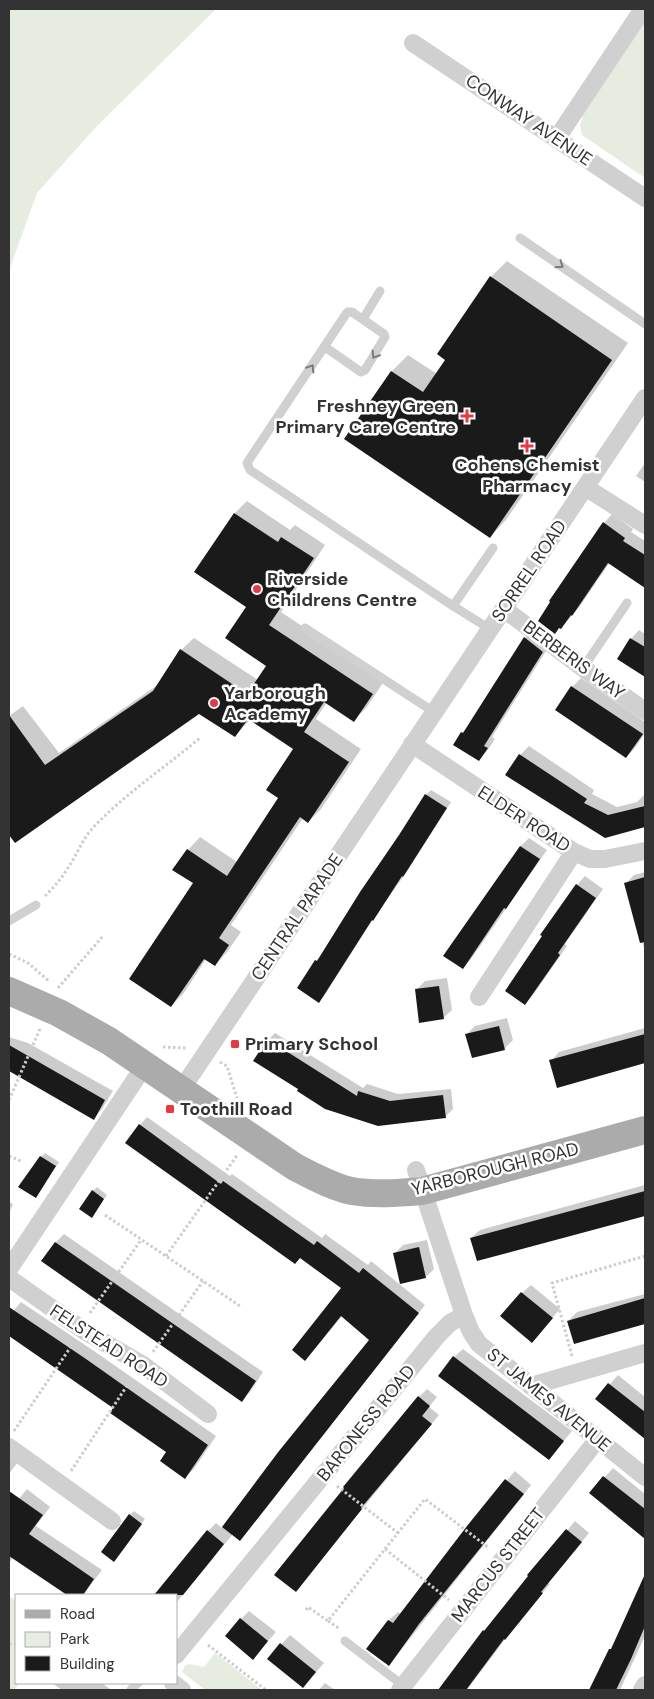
<svg xmlns="http://www.w3.org/2000/svg" width="654" height="1699" viewBox="0 0 654 1699" font-family="'DM Sans',sans-serif">
	<style>
		.green { fill: #e6ecdf }
		.shadow { fill: #0003 }
		.building { fill: #1a1a1a }
		.lines { fill: none; stroke-linecap: round; stroke-linejoin: round }
		.path { stroke: #cdcdcd; stroke-width: 3; stroke-dasharray: 2.5 2.5; stroke-linecap: butt }
		.service { stroke: #d0d0d0; stroke-width: 9 }
		.minor { stroke: #d0d0d0; stroke-width: 18 }
		.primary { stroke: #ababab; stroke-width: 28 }
		.oneway { stroke: #7a7a7a }
		.poi-dot { fill: #e63946; stroke: #fff; stroke-width: 2 }
		.labels { text-anchor: middle; stroke-width: 5; stroke-linejoin: round; paint-order: stroke }
		.street-label { font-size: 18px; fill: #333; stroke: #fff }
		.poi-label { font-size: 18px; font-weight: bold; fill: #333; stroke: #fff; text-anchor: start }
	</style>
	<rect width="100%" height="100%" fill="#fff"/>
	<path class="green" d="M9 9H216L95 128 37 193 9 271Z
		M645 22V178L582 135 580 125 583 115Z
		M9 1596 16 1601V1683H20L14 1690H9Z
		M215 1653 262 1690H205L182 1672 185 1666 189 1664 204 1667Z"/>
	<path class="shadow" d="M507 261 628 343 506 520 490 537 346 439 392 371 408 355 437 374 447 360 491 277Z
		M645 463V482L636 476Z
		M247 501 290 530 295 525 325 545 281 612 384 681 367 707 354 720 327 702 316 719 361 749 321 809 308 822 303 818 231 925 241 932 227 952 215 965 206 959 184 993 171 1006 194 883 188 850 200 837 237 862 280 798 295 748 251 719 235 736 199 712 15 841 9 833V716L23 706 59 753 159 684 181 650 194 638 258 680 268 665 248 606 196 572 235 513Z
		M612 514 633 529 631 532 645 541V587L610 562 580 606 561 628 604 523Z
		M533 629 551 643 492 737 495 739 487 751 479 760 462 733 471 724 525 638Z
		M639 630 645 634V671L642 673 631 639Z
		M581 678 645 722V733L635 748 626 757 557 710 572 687Z
		M529 746 594 790 592 794 617 807 637 802 645 794V825L608 837 507 774 520 755Z
		M431 790 451 802 408 870 373 919 324 996 319 1001 316 961 321 956 426 795Z
		M529 838 547 850 471 959 463 968 445 955 521 846Z
		M645 872V948H644L625 884 634 875Z
		M585 876 603 889 565 944 567 946 533 995 525 1004 577 885Z
		M447 978 452 1010 443 1018 416 990 425 981Z
		M507 1018 513 1040 504 1049 467 1034 475 1026Z
		M645 1028V1063L558 1087 551 1061 559 1052Z
		M275 1033 363 1088 367 1084 398 1094 451 1089 453 1109 445 1117 300 1088 268 1040Z
		M9 1037 28 1043 113 1091 102 1109 94 1118 9 1070Z
		M147 1117 230 1176 232 1174 322 1238 325 1234 368 1265 371 1261 425 1305 247 1531 233 1534 176 1603V1595H156L208 1531 216 1523 222 1528 280 1452 371 1339 342 1316 313 1351 342 1288 140 1125Z
		M45 1153 59 1162 39 1192 41 1157Z
		M645 1185V1214L478 1260 471 1238 480 1230Z
		M97 1187 107 1195 95 1212 93 1191Z
		M9 1202 13 1204 9 1213Z
		M64 1234 263 1372 250 1392 242 1400 43 1261 56 1242Z
		M427 1240 434 1269 426 1277 394 1254 403 1245Z
		M531 1285 560 1309 540 1332 522 1293Z
		M645 1294V1323L575 1343 568 1321 577 1312Z
		M21 1302 94 1351 216 1436 194 1469 185 1477 168 1452 115 1408 9 1335V1316Z
		M463 1349 572 1431 549 1459 454 1357Z
		M618 1375 645 1397V1438L597 1399Z
		M427 1389 437 1397 429 1407 439 1415 296 1590 419 1397Z
		M9 1457 17 1463 9 1474Z
		M613 1468 645 1494V1537L591 1493Z
		M515 1471 531 1485 397 1655 389 1664 368 1649 389 1620 398 1612 401 1614 468 1527Z
		M27 1489 50 1507 36 1526 102 1570 83 1595H69L13 1557 9 1563V1511Z
		M134 1511 145 1519 118 1556 130 1515Z
		M575 1521 589 1533 548 1583 550 1584 509 1634 467 1690H439L484 1631Z
		M645 1585V1636L620 1690H592L639 1591Z
		M249 1611 276 1632 253 1658 241 1619Z
		M290 1635 324 1663 311 1678 268 1659Z
		M52 1683H102L111 1690H62Z
		M325 1683 335 1690H319Z"/>
	<path class="building" d="M490 276 612 360 490 538 344 439 391 371 423 392 445 360 437 354Z
		M234 513 278 542 281 537 314 558 269 625 373 694 354 722 324 702 304 732 349 762 308 823 300 817 219 938 229 945 215 966 204 959 171 1007 129 979 193 883 172 870 187 849 227 876 278 798 266 790 293 749 248 719 235 737 199 714 15 843 9 835V715L45 765 153 691 180 649 247 694 266 666 225 638 246 607 194 572Z
		M603 522 625 538 623 541 645 555V588L608 563 572 616 571 615 561 629 559 628 555 634 538 621 550 602 549 601Z
		M524 637 543 652 484 746 488 748 479 761 453 745 461 732 463 733Z
		M630 638 645 647V677L617 659Z
		M571 686 643 734 626 758 555 710Z
		M519 754 587 799 584 803 608 815 645 806V827L605 838 505 775Z
		M425 794 447 808 403 877 402 876 373 921 372 920 319 1003 297 988 315 960 317 961 360 892 399 835Z
		M520 846 540 859 506 909 504 908 463 969 443 956Z
		M645 877V942L640 943 624 883Z
		M576 884 596 898 558 953 560 955 525 1005 505 991 542 936 540 935Z
		M439 986 444 1019 419 1023 415 989Z
		M499 1026 505 1050 472 1058 465 1034Z
		M645 1034V1063L557 1088 549 1060Z
		M267 1039 357 1096 358 1091 390 1101 443 1095 446 1118 378 1126 325 1109 297 1091 298 1089 253 1061Z
		M9 1045 105 1100 94 1120 9 1071Z
		M139 1124 221 1184 223 1181 314 1245 317 1241 359 1273 363 1268 419 1313 240 1541 222 1527 279 1451 369 1340 341 1316 305 1361 292 1350 341 1288 300 1258 295 1264 125 1143Z
		M40 1156 56 1166 36 1198 18 1187Z
		M92 1190 104 1199 92 1218 79 1209Z
		M645 1191V1216L477 1261 470 1238Z
		M55 1242 256 1381 242 1402 41 1261Z
		M419 1247 426 1278 400 1284 393 1253Z
		M521 1292 553 1318 532 1343 500 1316Z
		M645 1298V1324L574 1344 567 1321Z
		M9 1307 86 1359 208 1445 185 1479 160 1461 166 1452 110 1413 113 1408 9 1336Z
		M453 1356 564 1441 549 1460 438 1376Z
		M608 1383 645 1412V1439L595 1399Z
		M418 1396 430 1406 422 1416 432 1424 361 1508 362 1509 296 1592 274 1575 344 1488 343 1487Z
		M603 1476 645 1509V1539L589 1493Z
		M505 1479 524 1494 419 1624 389 1666 366 1649 388 1620 393 1623 467 1526Z
		M9 1491 43 1515 29 1534 94 1579 83 1595H67L9 1556Z
		M129 1514 142 1524 114 1562 101 1552Z
		M566 1529 582 1542 541 1592 543 1593 505 1640 504 1639 466 1690H438L483 1630 484 1631 528 1576 527 1575Z
		M207 1530 224 1544 213 1558 183 1595H154Z
		M645 1574V1626L631 1659 616 1690H589L609 1649H611Z
		M240 1618 268 1641 253 1660 225 1636Z
		M280 1643 316 1672 303 1688 267 1659Z"/>
	<g class="lines">
		<path class="path" d="M45 896C54 887 62 878 69 866 77 855 82 840 91 830 123 795 163 769 200 738
			M9 954 28 963 50 982
			M58 988 103 936
			M163 1047 186 1048
			M220 1062 227 1066 237 1098
			M9 1100 40 1029
			M9 1156 21 1161
			M105 1215 240 1306
			M166 1256 238 1154
			M90 1313 141 1240
			M153 1352 203 1281
			M572 1356 552 1283 645 1256
			M14 1431 72 1345
			M71 1471 132 1378
			M337 1486 398 1533
			M385 1549 425 1499 489 1548
			M306 1610 308 1607 328 1621 385 1549 449 1600
			M328 1621 340 1629
			M9 1644H16
			M208 1645 266 1690"/>
		<path class="service" d="M520 238 645 324
			M363 319 380 291
			M325 347 361 372 365 370 385 337 384 334 352 312H348L346 314 247 463 250 470 453 606 490 629
			M453 606 493 548
			M305 628 434 712
			M583 668 627 603
			M9 921 36 905
			M345 1641 405 1687
			M131 1690 134 1686 138 1683"/>
		<path class="minor" d="M413 43 645 198
			M557 138 643 9
			M585 487 645 525
			M504 609 583 668 645 711
			M412 744 574 852 590 859H605L645 851
			M479 997 574 852
			M181 1090 645 398
			M9 1269 145 1065
			M9 1278 83 1330 143 1365 208 1414
			M464 1315 471 1332 479 1344 645 1477
			M531 1386 645 1353
			M9 1447 112 1521
			M176 1655 437 1336 450 1323 464 1315 416 1170
			M173 1683 182 1690
			M400 1690 597 1440
			M642 1690 645 1685"/>
		<path class="primary" d="M9 991 59 1013 109 1041 295 1167C313 1176 332 1187 352 1191 375 1195 398 1193 422 1191L645 1130"/>
	</g>
	<defs><path id="oneway-chevron" d="M-2-3.5L2.5 0L-2 3.5" fill="none" stroke-width="1.6" stroke-linecap="round" stroke-linejoin="round" transform="scale(1.25)"/></defs>
	<g class="oneway">
		<use href="#oneway-chevron" transform="translate(560 265) rotate(35)"/>
		<use href="#oneway-chevron" transform="translate(375 355) rotate(122)"/>
		<use href="#oneway-chevron" transform="translate(311 368) rotate(-57)"/>
	</g>
	<g class="poi-dot">
		<path d="M464.5 408.5h5v5h5v5h-5v5h-5v-5h-5v-5h5z"/>
		<path d="M524.5 438.5h5v5h5v5h-5v5h-5v-5h-5v-5h5z"/>
		<circle cx="257" cy="589" r="5"/>
		<circle cx="214" cy="703" r="5"/>
		<rect x="230" y="1039" width="10" height="10" rx="2.5"/>
		<rect x="165" y="1104" width="10" height="10" rx="2.5"/>
	</g>
	<g class="labels">
		<g class="street-label">
			<text transform="translate(529 120) rotate(34)" y="6">CONWAY AVENUE</text>
			<text transform="translate(529 571) rotate(-56)" y="6">SORREL ROAD</text>
			<text transform="translate(574 660) rotate(36)" y="6">BERBERIS WAY</text>
			<text transform="translate(524 819) rotate(33)" y="6">ELDER ROAD</text>
			<text transform="translate(297 917) rotate(-56)" y="6">CENTRAL PARADE</text>
			<text transform="translate(495 1169) rotate(-14)" y="6">YARBOROUGH ROAD</text>
			<text transform="translate(109 1346) rotate(33)" y="6">FELSTEAD ROAD</text>
			<text transform="translate(549 1400) rotate(39)" y="6">ST JAMES AVENUE</text>
			<text transform="translate(366 1423) rotate(-51)" y="6">BARONESS ROAD</text>
			<text transform="translate(498 1565) rotate(-52)" y="6">MARCUS STREET</text>
		</g>
		<g class="poi-label">
			<text x="456" y="412" text-anchor="end">Freshney Green<tspan x="456" dy="21">Primary Care Centre</tspan></text>
			<text x="527" y="471" text-anchor="middle">Cohens Chemist<tspan x="527" dy="21">Pharmacy</tspan></text>
			<text x="267" y="585">Riverside<tspan x="267" dy="21">Childrens Centre</tspan></text>
			<text x="224" y="699">Yarborough<tspan x="224" dy="21">Academy</tspan></text>
			<text x="245" y="1050">Primary School</text>
			<text x="180" y="1115">Toothill Road</text>
		</g>
	</g>
	<rect width="654" height="1699" fill="none" stroke="#333333" stroke-width="20"/>
	<rect x="15" y="1594" width="162" height="90" fill="#ffffff" stroke="#adadad"/>
	<rect x="25" y="1610" width="25" height="8" fill="#ababab" stroke="#adadad"/>
	<text x="60" y="1619" font-size="15" fill="#333333">Road</text>
	<rect x="25" y="1632" width="25" height="15" fill="#e6ecdf" stroke="#adadad"/>
	<text x="60" y="1644" font-size="15" fill="#333333">Park</text>
	<rect x="25" y="1656" width="25" height="15" fill="#1a1a1a" stroke="#adadad"/>
	<text x="60" y="1669" font-size="15" fill="#333333">Building</text>
</svg>
